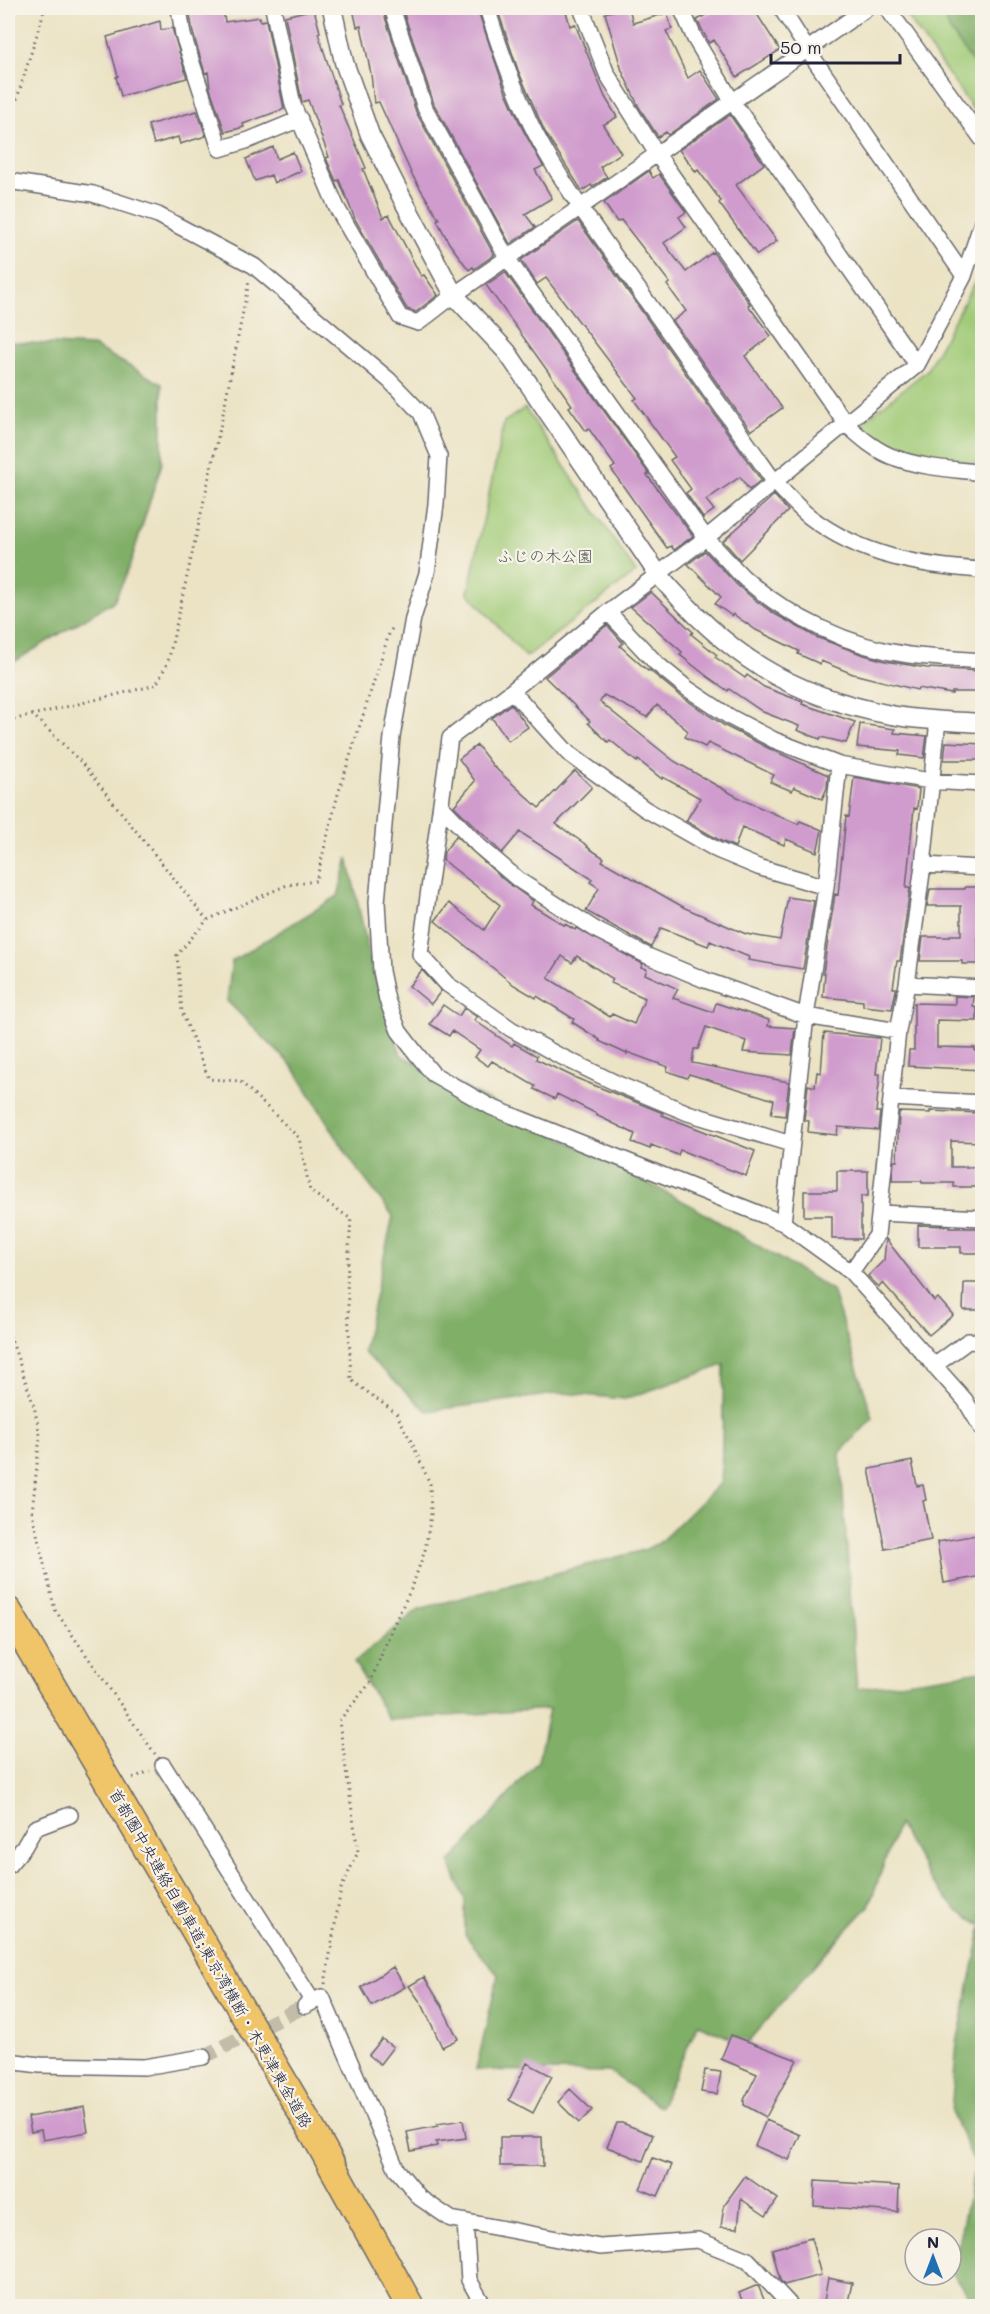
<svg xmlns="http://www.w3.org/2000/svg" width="990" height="2314" viewBox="0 0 990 2314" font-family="Mali,'Klee One',sans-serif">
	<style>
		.green { fill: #a1cb78; stroke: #62765a; stroke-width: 1.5 }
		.forest { fill: #80af68; stroke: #516852; stroke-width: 1.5 }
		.building { fill: #d09ccd; fill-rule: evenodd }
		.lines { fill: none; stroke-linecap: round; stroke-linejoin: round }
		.minor-tunnel { stroke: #c3bca9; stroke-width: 15; stroke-dasharray: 15 8; stroke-linecap: butt }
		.minor-casing { stroke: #68666b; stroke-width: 18 }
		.tertiary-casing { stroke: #68666b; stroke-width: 21 }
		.motorway-casing { stroke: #68666b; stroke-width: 30 }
		.path { stroke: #68666b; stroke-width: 3; stroke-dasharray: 1.5 4.5; stroke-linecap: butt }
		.minor { stroke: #fff; stroke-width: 15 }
		.tertiary { stroke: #fff; stroke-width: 18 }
		.motorway { stroke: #f0c469; stroke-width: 27 }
		.labels { text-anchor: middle; stroke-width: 4.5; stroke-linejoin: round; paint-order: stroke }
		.park-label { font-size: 16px; fill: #48554d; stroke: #f7f3e8 }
		.street-label { font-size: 16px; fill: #22223b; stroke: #f7f3e8 }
	</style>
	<rect width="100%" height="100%" fill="#f7f3e8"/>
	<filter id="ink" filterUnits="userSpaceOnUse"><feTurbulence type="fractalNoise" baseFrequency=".0167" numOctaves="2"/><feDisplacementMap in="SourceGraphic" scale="12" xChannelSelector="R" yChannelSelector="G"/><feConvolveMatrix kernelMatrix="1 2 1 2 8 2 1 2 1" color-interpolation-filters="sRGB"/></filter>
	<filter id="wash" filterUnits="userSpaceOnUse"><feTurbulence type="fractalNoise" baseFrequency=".008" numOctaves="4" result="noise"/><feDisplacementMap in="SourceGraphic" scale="24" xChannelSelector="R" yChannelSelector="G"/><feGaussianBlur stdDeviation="1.35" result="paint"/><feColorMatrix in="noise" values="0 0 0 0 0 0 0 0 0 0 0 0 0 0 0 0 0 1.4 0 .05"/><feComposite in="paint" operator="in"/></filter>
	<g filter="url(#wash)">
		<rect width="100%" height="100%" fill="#ebe3c4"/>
		<path class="green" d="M901 8H982V122Z
			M982 262V464L920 459 873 438 861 423 927 370 978 276Z
			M525 408 636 572 526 657 468 593 504 422Z"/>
		<path class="forest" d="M943 8H982V76L949 29Z
			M8 342 93 346 162 384V463L128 571 114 601 12 663 8 664Z
			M348 858 372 968 401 1055 692 1206 832 1290 873 1418 840 1453 857 1689 982 1671V2306H976L952 2273 975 2164 951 2112 957 2043 982 1925 959 1912 932 1882 898 1824 869 1906 815 1964 746 2045 698 2024 660 2107 610 2072 476 2070 498 1975 465 1935V1900L450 1863 538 1761 549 1709 389 1720 354 1662 419 1609 644 1550 659 1543 721 1482 724 1365 625 1399 563 1393 427 1411 363 1352 393 1216 352 1162 293 1067 227 1001 232 961 338 896Z"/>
		<g id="blocks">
			<path class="building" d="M189 8H223L225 22 260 17V21L266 20 284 109 243 124 244 127 225 132 210 88 208 72 205 73 193 33Z
				M360 8H382L416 112 494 255 474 269 473 267 469 270 449 243 437 220 439 219 412 175 379 102 374 103 371 74 361 26 357 27 353 9Z
				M402 8H439L442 17 477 8 505 90 522 128 543 166 535 170 552 198 525 214 535 227 510 244 434 104Z
				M497 8H565L570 26 575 24 605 97 617 117 603 125 621 153 600 167 607 177 592 187 591 185 582 191 545 132 518 70Z
				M625 8H629L633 23 667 13 672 29 666 31 688 78 700 70 719 99 668 135 666 132 658 137 639 107 622 71 605 13Z
				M717 8H753L780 50 737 77 714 40 709 43 697 20Z
				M314 9 320 32 318 33 341 104 339 105 366 168 363 169 383 218 389 215 421 276 424 275 438 295 416 312 407 309 404 304 355 219 339 180 336 181 326 158 329 157 308 100 302 102 285 16Z
				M160 21 161 30 172 28 187 78 121 96 116 77 118 76 107 37Z
				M197 111 206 136 180 144 178 137 154 144 148 125Z
				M730 115 764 164 736 185 777 241 757 255 719 203 721 201 698 170 696 172 679 150Z
				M273 147 277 159 293 152 301 171 274 183 271 175 255 181 246 159Z
				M649 171 653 178 659 174 686 212 679 217 686 227 664 243 686 272 713 252 750 304 748 305 771 336 745 356 782 408 751 431 673 321 686 311 667 285 670 283 621 220 617 222 604 203Z
				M578 221 761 480 749 490 740 477 706 500 714 510 703 518 686 493 691 489 670 460 675 457 634 400 637 398 546 278 537 284 521 260Z
				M505 272 649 474 647 475 693 536 674 550 671 546 667 548 650 524 611 469 615 466 589 429 586 431 569 407 572 405 486 285Z
				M774 495 788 511 740 560 723 541Z
				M705 551 737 585 755 600 775 614 816 637 861 654 885 661 927 668 982 671V692H952V694L918 688 917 690 853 674 821 661 820 664 798 654 799 651 756 630 733 614 732 616 715 604 721 597 688 564Z
				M651 592 693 632 691 634 717 655 715 657 745 678 747 675 764 687 803 702 802 704 855 722 846 743 821 737 820 739 797 730 799 726 763 712 729 689 728 691 708 677 680 655 682 652 631 607Z
				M607 625 623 643 620 646 648 671 649 670 682 697 725 726 770 749 828 775 827 788 822 799 794 787 792 791 770 782 774 775 708 743 705 747 685 737 688 731 657 705 647 717 604 695 600 702 674 761 714 784 743 800 798 824 800 821 822 830 817 852 786 839 784 845 742 827 735 847 721 841 686 821 700 798 663 777 662 779 638 760 637 762 610 740 608 742 588 723 590 721 545 677Z
				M511 704 528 727 508 741 492 718Z
				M860 724 895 729 894 733 927 736 924 758 899 755 900 751 857 747Z
				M946 742 982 744V760H944Z
				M477 745 493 766 539 808 575 771 592 787 556 824 588 846 587 847 604 858 602 861 685 908 746 934 780 940 788 897 814 901 803 969 748 960 749 957 710 941 708 946 661 928 651 947 586 911 599 888 590 882 592 879 520 832 502 853 454 806 475 781 459 759Z
				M854 777 919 789 917 809 914 808 906 888H910L900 961H897L893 988H896V990L892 1009 863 1006V1001L823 997 825 973H823L835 894 838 895 846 816 849 817Z
				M456 836 504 880 533 901 531 905 564 925 565 924 575 930 576 928 643 964 641 967 647 969 645 974 678 989 673 998 713 1012 716 1003 769 1020 768 1026 795 1028 792 1055 743 1052 746 1041 706 1027 698 1049H694L692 1063 789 1082 785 1116 771 1114 774 1100 689 1074 687 1078 667 1071 668 1067 627 1052V1054L599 1041 600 1040 572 1022 574 1019 537 996 536 998 514 985 435 921 449 903 484 930 500 905 443 860 444 852ZM562 956 572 963 577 956 613 979 611 983 645 998 634 1024 612 1014 610 1017 548 978Z
				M965 887H982V911H978V964H962V961H920L923 937H950V935H961V906H927L930 889H965Z
				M422 970 441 991 431 1004 409 986Z
				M955 996 974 997 973 1007 977 1008V1021L937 1020V1047L975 1048V1051H982V1070L908 1066 909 1050H914V1003L955 1004Z
				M443 1005 459 1016 464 1008 477 1017 474 1020 512 1046 514 1043 537 1056 536 1059 576 1078 663 1113 662 1115 755 1151 746 1176 680 1150 678 1155 651 1145 650 1149 632 1142 635 1134 596 1115 597 1114 557 1094 555 1099 534 1089 535 1086 492 1061 488 1066 475 1057 480 1050 452 1031 449 1036 430 1024Z
				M824 1033 880 1038 876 1074H880L876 1112H880L878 1130 838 1127 837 1135 808 1132 809 1121 804 1120 808 1085 815 1087 817 1072 821 1073Z
				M930 1111 982 1113V1142L951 1141V1167H982V1187H954V1183H922V1181H892L894 1161H897L899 1112 930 1113Z
				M837 1171H868V1196H861V1239H832V1216H804V1191H837Z
				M918 1225 949 1226V1228H982V1253H961V1247H918Z
				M886 1239 934 1301 938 1298 953 1315 929 1335 883 1283 879 1287 868 1276 884 1260Z
				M964 1283H982V1310H963Z
				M912 1461 917 1486 923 1485 926 1500 923 1501 931 1540 885 1549 869 1469Z
				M976 1535 982 1576 944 1583 937 1542Z
				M393 1967 405 1987 372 2006 361 1987Z
				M424 1977 441 2004 458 2039 442 2047 423 2006 409 1986Z
				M731 2035 797 2060 766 2117 744 2105V2100L757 2074 721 2059Z
				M382 2039 393 2047 380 2064 369 2055Z
				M527 2063 552 2076 533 2113 509 2100Z
				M705 2070 721 2072 717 2094 701 2092Z
				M570 2089 592 2110 579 2123 558 2102Z
				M84 2107 88 2132 43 2140 41 2130 31 2132 28 2117Z
				M463 2120 466 2138 436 2142 437 2146 411 2151 407 2132 438 2126 437 2124Z
				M766 2120 800 2135 789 2160 755 2146Z
				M617 2123H622L653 2135 643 2161 607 2147Z
				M500 2137H521L520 2140 523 2137H542L543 2166H500Z
				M653 2158 672 2165 658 2196 640 2189Z
				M745 2176 778 2199 766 2216 741 2199 738 2228 721 2227 724 2205Z
				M815 2181 899 2186 898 2212 814 2206Z
				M811 2238 821 2275 784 2285 780 2280 772 2249Z
				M828 2278 852 2283 847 2307H823Z
				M758 2285 767 2307H745L739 2293Z"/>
		</g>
	</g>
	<g filter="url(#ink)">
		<use href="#blocks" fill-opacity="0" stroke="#68666b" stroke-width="1.5"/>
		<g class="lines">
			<path class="minor-tunnel" d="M203 2057 305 2006"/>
			<g class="minor-casing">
				<path id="minor" d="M179 8 183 35 220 149 249 140 300 119
					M273 8 293 105 337 208 400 317 418 323 454 295 867 8
					M392 8 425 108 507 258 706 538C719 551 731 565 744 578 788 617 850 647 909 655 933 658 958 659 982 661
					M487 8C498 43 510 78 525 111 539 145 561 177 580 207L774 481C785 493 797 507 810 517 861 556 920 566 982 570
					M581 8 607 74 657 154 846 424C860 437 877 452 896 458 923 468 954 469 982 473
					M681 8 695 39 732 101 917 365
					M781 8 807 49 964 276
					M887 8 982 139
					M8 181 93 194 158 215 254 266 389 380 421 413 439 456 436 504 427 573 413 618 392 737 377 902 381 971 387 1000 399 1031 415 1052 433 1074 491 1107 783 1223 851 1272 965 1400 982 1429
					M608 612 656 663 688 689 730 717 774 740 839 765 930 781 982 784
					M512 691 568 753 645 809 717 850 758 867 826 887
					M441 806 479 846 520 881 598 931 650 957 705 980 806 1016 898 1031
					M923 865 982 868
					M907 984 982 988
					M891 1098 982 1103
					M791 1144 688 1113 618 1084 556 1054 511 1029 447 984 420 954 450 738 512 691 608 612 706 538 917 365 964 276 982 222
					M880 1213 982 1218
					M783 1223 806 1016 826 887 839 765
					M851 1272 877 1235 898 1031 907 984 923 865 938 720
					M934 1366 968 1341 982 1342
					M163 1765 313 2002
					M8 1866 24 1847 35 1828 70 1815
					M305 2006 322 1997 397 2170 420 2198 451 2219 600 2247 698 2240 748 2260 791 2306
					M8 2061 40 2065 144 2067 203 2057
					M465 2222 469 2280 484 2306"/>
			</g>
			<g class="tertiary-casing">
				<path id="tertiary" d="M332 8 344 62 370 135 403 200 454 295 507 352 658 574C726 654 787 695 891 715 921 721 952 721 982 723"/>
			</g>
			<g class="motorway-casing">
				<path id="motorway" d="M8 1611 316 2137 410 2306"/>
			</g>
			<path class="path" d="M8 128 45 8
				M32 714 81 762 207 920
				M8 721 156 685 168 662 222 419 249 281
				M8 1330 34 1406 40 1435 32 1513 55 1610 155 1754
				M133 1778 150 1771
				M325 1984 341 1889 358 1852 339 1721 370 1683 393 1626 412 1587 425 1550 431 1515 430 1484 413 1445 396 1413 351 1380 347 1279 351 1219 310 1191 299 1138 240 1081 209 1079 182 1012 177 955 207 920 287 885 316 881 338 794 389 634 394 625"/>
			<use href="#minor" class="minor"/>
			<use href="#tertiary" class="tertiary"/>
			<use href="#motorway" class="motorway"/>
		</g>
	</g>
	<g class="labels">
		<g class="park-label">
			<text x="545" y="562">ふじの木公園</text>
		</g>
		<g class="street-label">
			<text transform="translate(211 1958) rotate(60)" y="6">首都圏中央連絡自動車道;東京湾横断・木更津東金道路</text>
		</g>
	</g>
	<rect width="990" height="2314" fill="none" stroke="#f7f3e8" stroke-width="30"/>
	<g transform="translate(933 2257)"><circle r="28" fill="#f7f3e8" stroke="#a29fa3" stroke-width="1.5"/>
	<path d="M0-4.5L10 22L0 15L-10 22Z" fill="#1f6fb2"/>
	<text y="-9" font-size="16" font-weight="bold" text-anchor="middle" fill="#22223b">N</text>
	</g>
	<path d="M771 54v9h129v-9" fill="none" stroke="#22223b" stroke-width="3"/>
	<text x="780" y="54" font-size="18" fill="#22223b" stroke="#f7f3e8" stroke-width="4.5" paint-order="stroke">50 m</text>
</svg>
